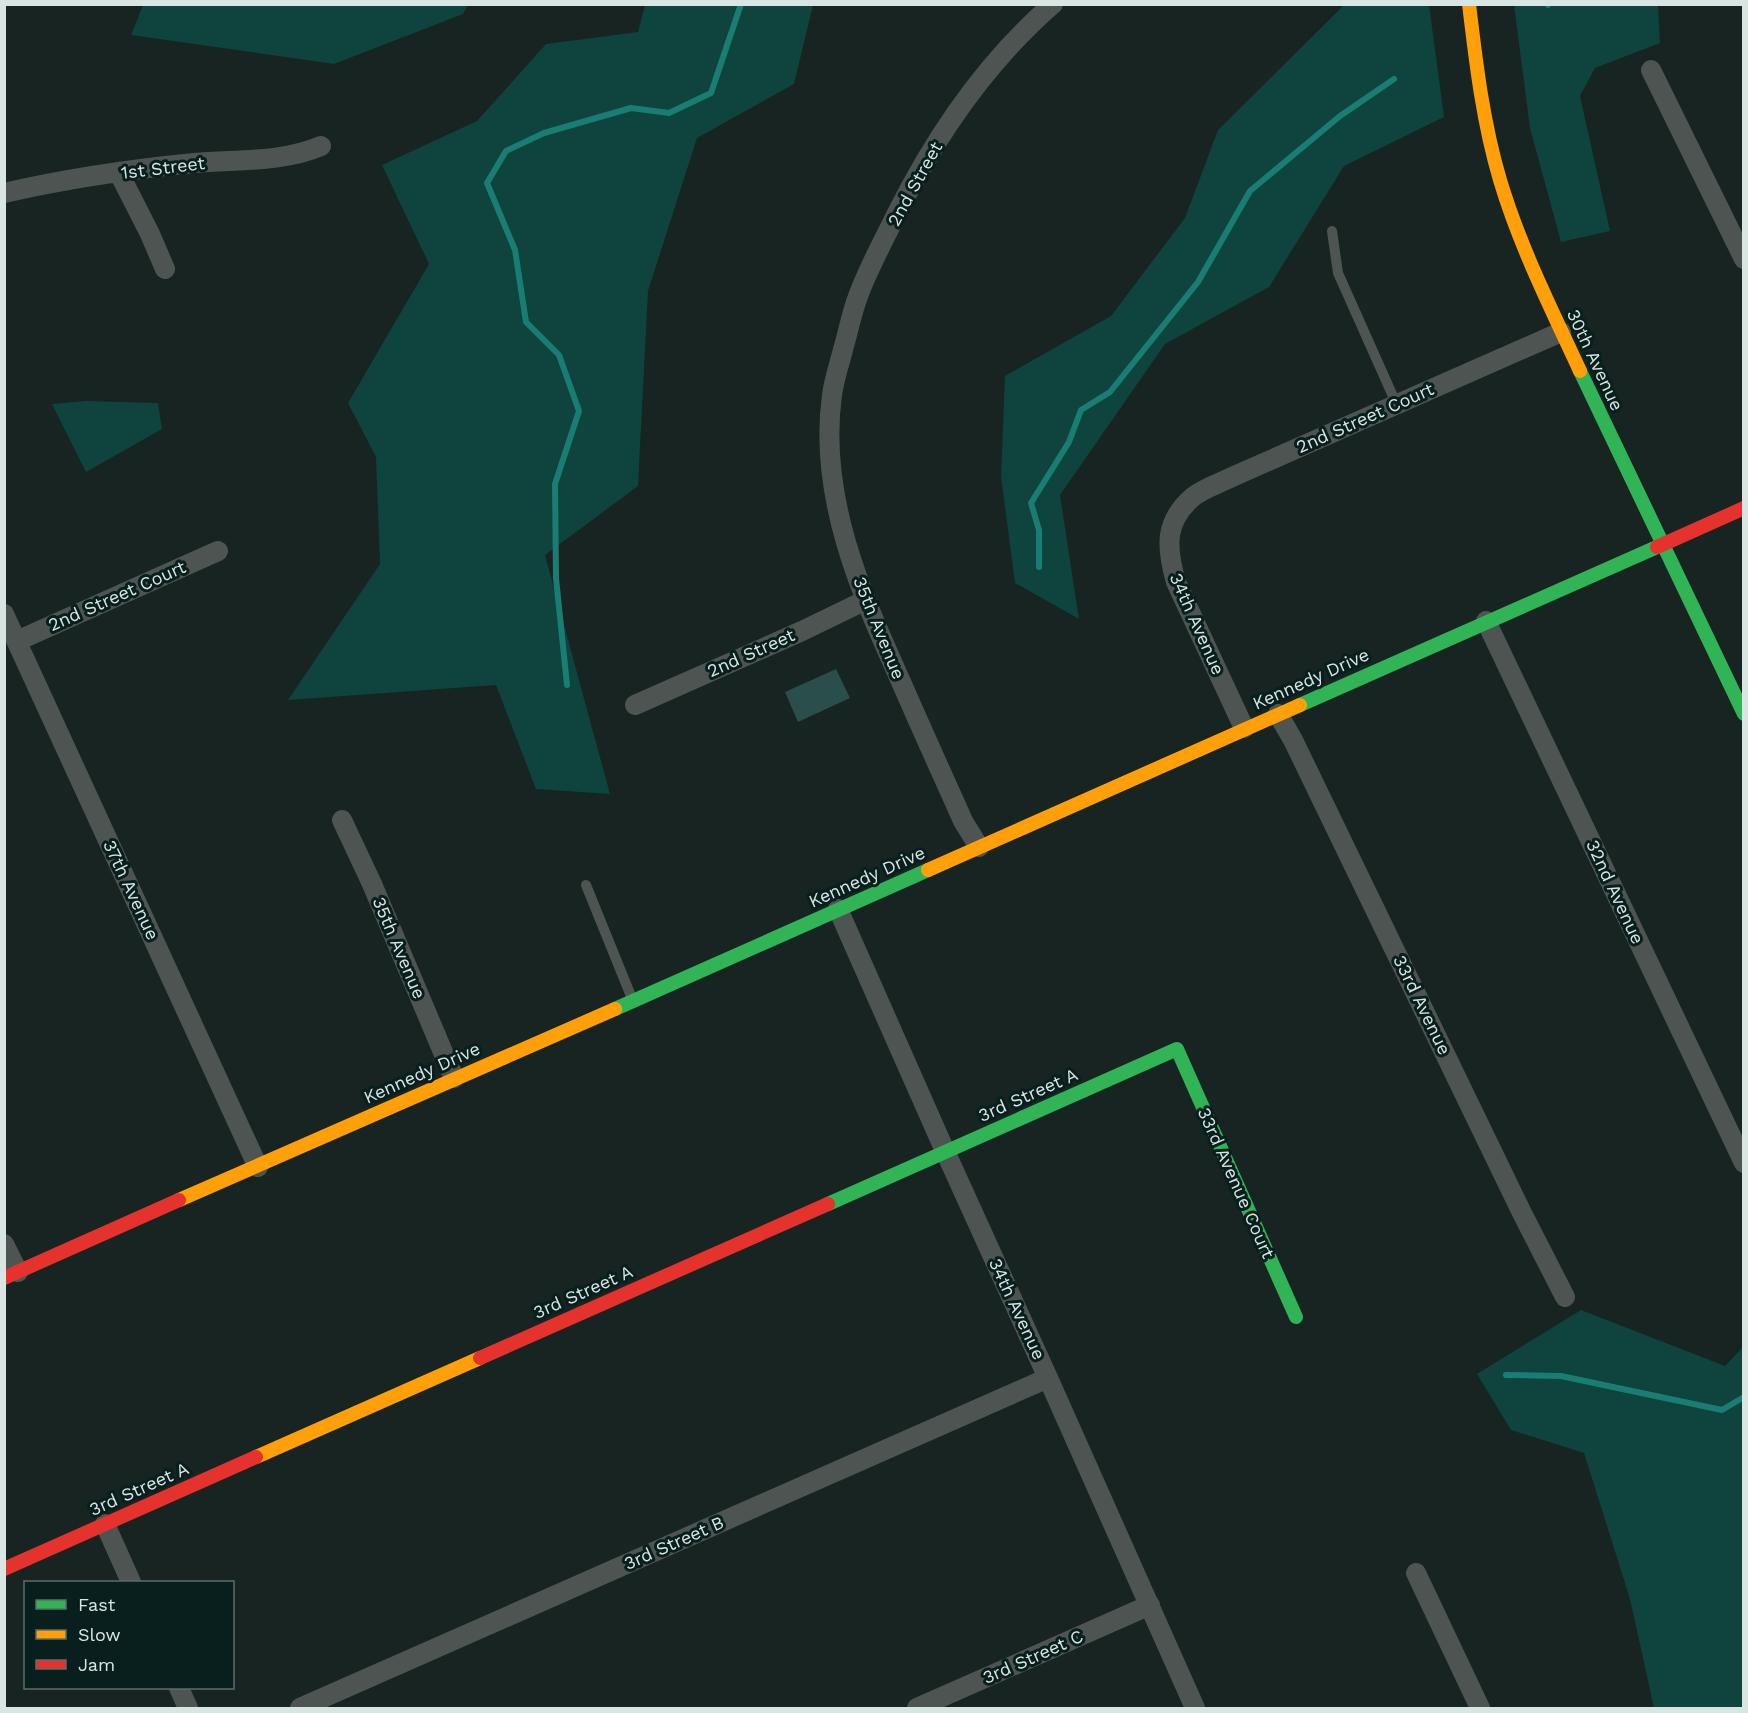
<svg xmlns="http://www.w3.org/2000/svg" width="1748" height="1713" viewBox="0 0 1748 1713" font-family="'Work Sans',sans-serif">
<rect width="100%" height="100%" fill="#172422"/>
<path fill="#0e433e" d="M1345,4L1429,5L1444,117L1344,166L1269,287L1165,344L1060,495L1079,619L1015,583L1001,476L1005,376L1111,316L1185,218L1218,130Z
M143,5V4L468,5L463,14L334,64L131,35Z
M645,5H813L794,84L697,138L648,291L638,486L545,555L610,794L536,789L496,685L288,700L380,564L376,457L348,403L429,264L382,165L477,121L546,44L638,32Z
M1514,5H1658L1660,43L1595,68L1580,96L1610,231L1561,242L1530,128Z
M86,401L158,403L162,429L86,472L52,404Z
M1581,1310L1725,1366L1743,1347V1708H1654L1630,1599L1584,1453L1511,1430L1477,1374Z"/>
<g fill="none" stroke-linecap="round" stroke-linejoin="round">
<path stroke="#197d74" stroke-width="6" d="M1548,5V4
M1039,567V530L1031,503L1069,442L1081,410L1110,392L1198,282L1250,191L1340,116L1394,79
M567,685L556,578L555,484L579,411L559,355L526,322L515,250L487,183L506,151L544,133L631,108L669,113L711,93L741,4
M1506,1375L1561,1376L1722,1410L1744,1397"/>
</g>
<path fill="#294e4b" d="M836,669L850,698L798,722L785,692Z"/>
<g fill="none" stroke-linecap="round" stroke-linejoin="round">
<path stroke="#4e5452" stroke-width="10" d="M1332,231L1338,273L1396,403
M586,885L633,1001"/>
<path stroke="#4e5452" stroke-width="20" d="M1651,70L1744,259
M119,173L150,234L165,269
M4,193C65,179 133,169 194,163C236,159 281,163 321,146
M4,614L258,1167
M1486,621L1744,1163
M17,641L218,551
M635,705L802,631L866,600
M1278,714L1293,740L1521,1211L1565,1297
M1244,728L1176,582C1166,547 1164,521 1194,496C1205,488 1220,483 1232,477L1561,332
M342,820L372,884L454,1078
M979,847L963,821C943,776 922,730 902,684C861,593 818,497 832,395C834,379 840,362 844,346C848,332 851,317 856,302C866,272 882,244 896,215C935,137 986,62 1053,4
M838,909L945,1151L1048,1378L1195,1708
M4,1244L18,1272
M105,1524L131,1582
M1416,1573L1480,1708
M179,1688L188,1708
M300,1708L1048,1378
M917,1708L1150,1605"/>
<path stroke="#30b455" stroke-width="14" d="M1580,371L1744,714
M1300,705L1657,547
M615,1009L928,870
M828,1204L1177,1049L1296,1317"/>
<path stroke="#ff9f0a" stroke-width="14" d="M1469,4C1476,63 1483,123 1500,180C1520,247 1551,308 1580,371
M928,870L1300,705
M179,1200L615,1009
M256,1457L480,1358"/>
<path stroke="#e5322d" stroke-width="14" d="M1657,547L1744,508
M4,1278L179,1200
M480,1358L828,1204
M4,1569L256,1457"/>
</g>
<g text-anchor="middle" stroke-width="6" stroke-linejoin="round" paint-order="stroke">
<g font-size="18" fill="#d8e5e3" stroke="#081f1d">
<text transform="translate(163 168) rotate(-7)" y="6">1st Street</text>
<text transform="translate(915 184) rotate(-61)" y="6">2nd Street</text>
<text transform="translate(1595 360) rotate(65)" y="6">30th Avenue</text>
<text transform="translate(1365 418) rotate(-24)" y="6">2nd Street Court</text>
<text transform="translate(117 596) rotate(-24)" y="6">2nd Street Court</text>
<text transform="translate(1197 624) rotate(66)" y="6">34th Avenue</text>
<text transform="translate(879 628) rotate(68)" y="6">35th Avenue</text>
<text transform="translate(751 653) rotate(-24)" y="6">2nd Street</text>
<text transform="translate(1311 679) rotate(-24)" y="6">Kennedy Drive</text>
<text transform="translate(867 877) rotate(-24)" y="6">Kennedy Drive</text>
<text transform="translate(131 890) rotate(65)" y="6">37th Avenue</text>
<text transform="translate(1615 892) rotate(65)" y="6">32nd Avenue</text>
<text transform="translate(399 948) rotate(67)" y="6">35th Avenue</text>
<text transform="translate(1422 1005) rotate(64)" y="6">33rd Avenue</text>
<text transform="translate(422 1073) rotate(-24)" y="6">Kennedy Drive</text>
<text transform="translate(1028 1095) rotate(-24)" y="6">3rd Street A</text>
<text transform="translate(1236 1183) rotate(66)" y="6">33rd Avenue Court</text>
<text transform="translate(583 1292) rotate(-24)" y="6">3rd Street A</text>
<text transform="translate(1017 1309) rotate(65)" y="6">34th Avenue</text>
<text transform="translate(139 1489) rotate(-24)" y="6">3rd Street A</text>
<text transform="translate(674 1543) rotate(-24)" y="6">3rd Street B</text>
<text transform="translate(1033 1657) rotate(-24)" y="6">3rd Street C</text>
</g>
</g>
<rect width="1748" height="1713" fill="none" stroke="#d8e5e3" stroke-width="12"/>
<rect x="24" y="1581" width="210" height="108" fill="#081f1d" stroke="#5b6e6c" stroke-width="1.5"/>
<rect x="36" y="1600" width="30" height="9" fill="#30b455" stroke="#5b6e6c" stroke-width="1.5"/>
<text x="78" y="1611" font-size="18" fill="#d8e5e3">Fast</text>
<rect x="36" y="1630" width="30" height="9" fill="#ff9f0a" stroke="#5b6e6c" stroke-width="1.5"/>
<text x="78" y="1641" font-size="18" fill="#d8e5e3">Slow</text>
<rect x="36" y="1660" width="30" height="9" fill="#e5322d" stroke="#5b6e6c" stroke-width="1.5"/>
<text x="78" y="1671" font-size="18" fill="#d8e5e3">Jam</text>
</svg>
